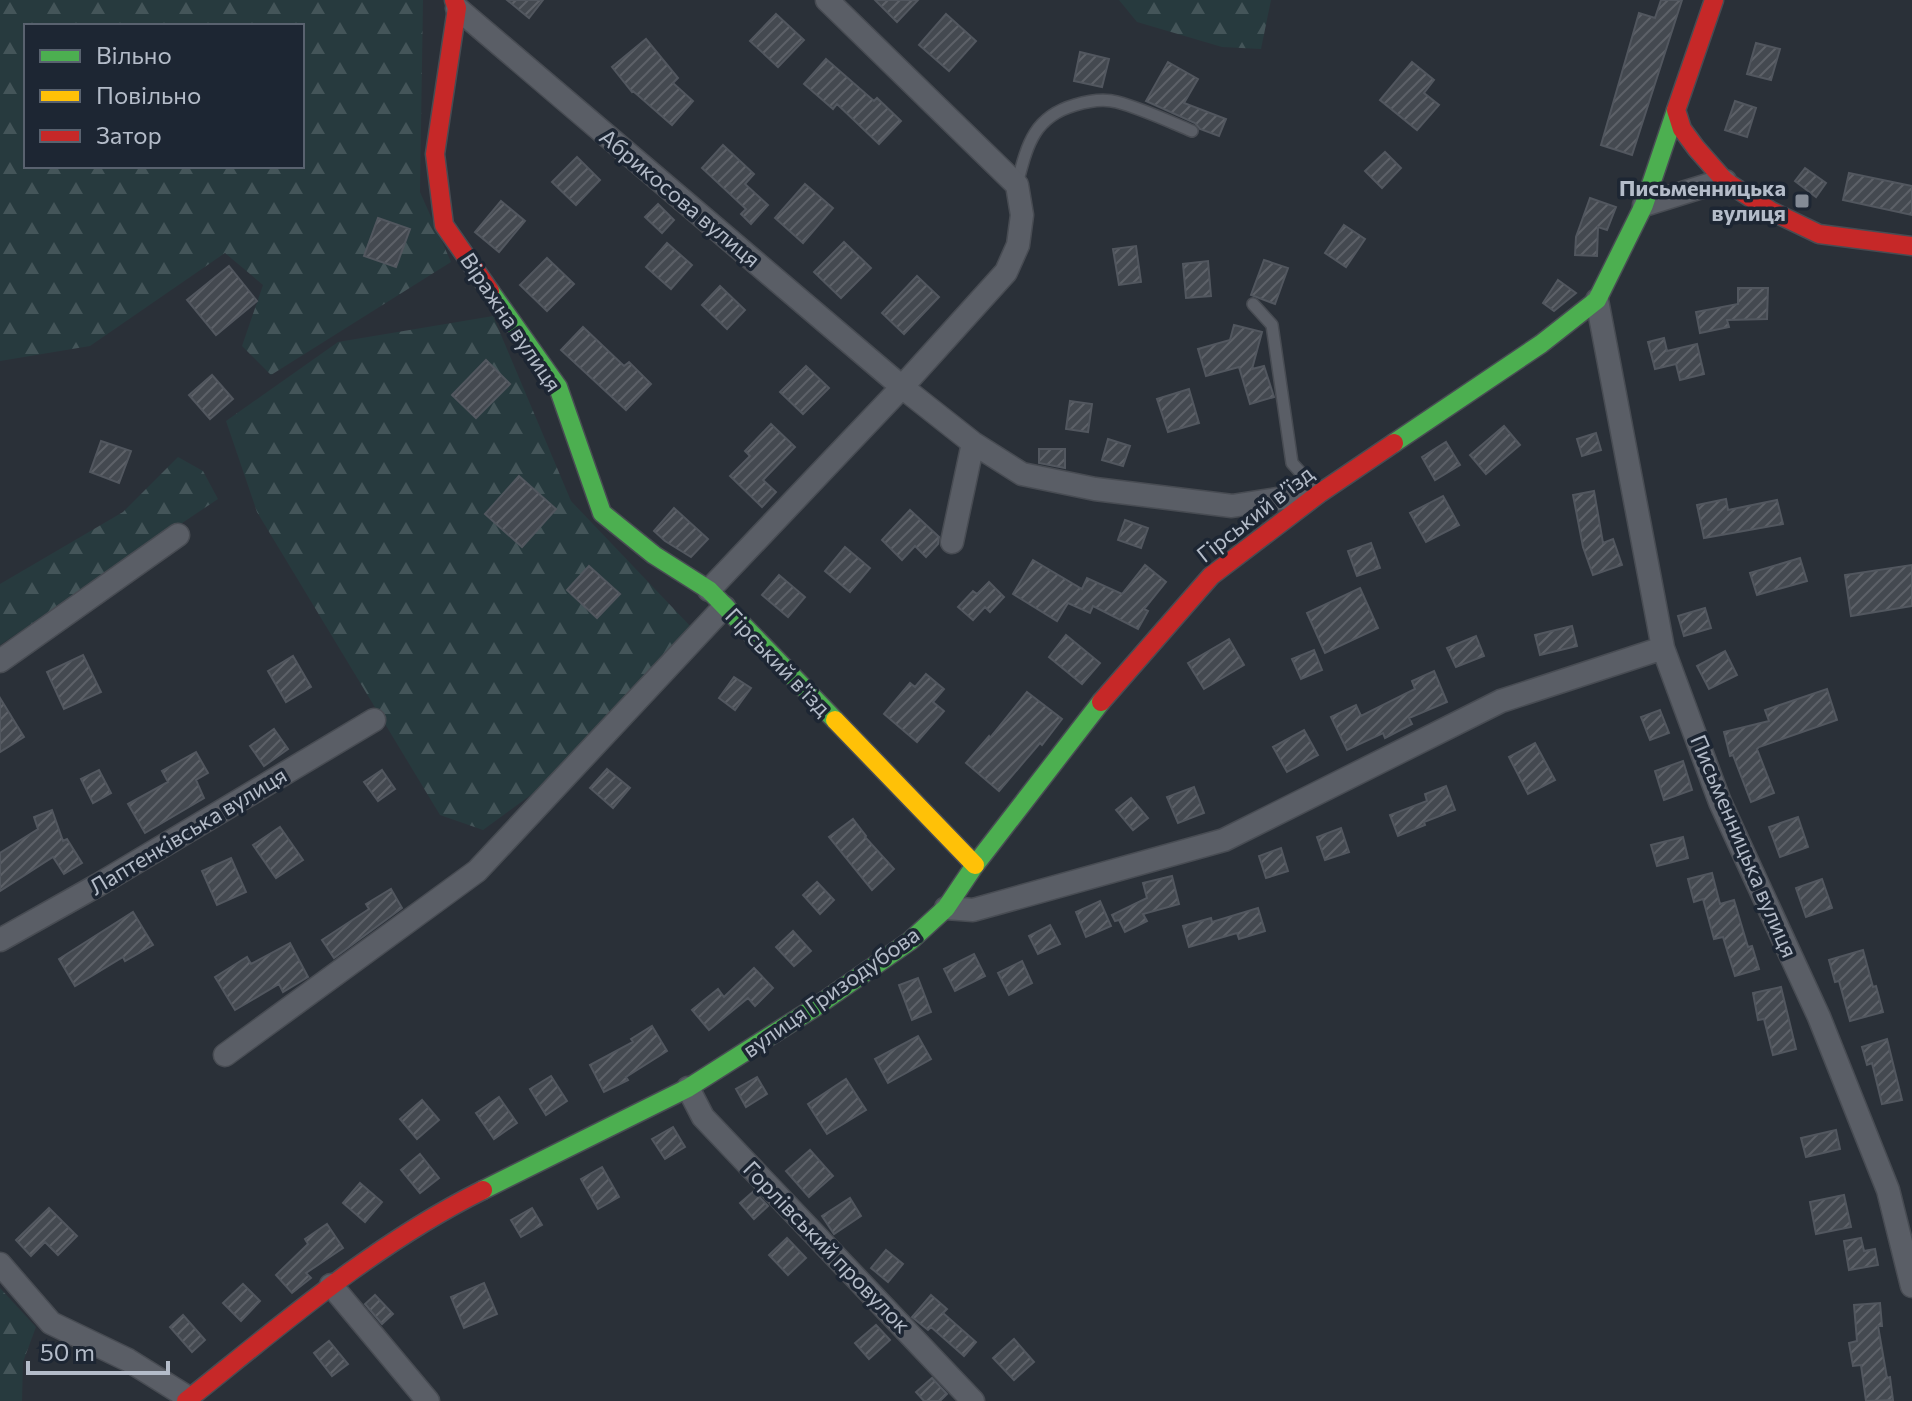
<svg xmlns="http://www.w3.org/2000/svg" width="1912" height="1401" viewBox="0 0 1912 1401" font-family="Commissioner,sans-serif">
<defs>
<pattern id="forest-firs" width="22" height="20" patternUnits="userSpaceOnUse" patternTransform="scale(2)"><rect width="22" height="20" fill="#273a3e"/><path d="M5 1l3.5 6h-7zM16 11l3.5 6h-7z" fill="#445559"/></pattern>
<pattern id="building-hatch" width="6" height="6" patternUnits="userSpaceOnUse" patternTransform="scale(2)"><rect width="6" height="6" fill="#444950"/><path d="M-1 1l2-2M0 6l6-6M5 7l2-2" fill="none" stroke="#5d6168"/></pattern>
</defs>
<rect width="100%" height="100%" fill="#2a3038"/>
<path fill="url(#forest-firs)" fill-rule="evenodd" d="M0,0H423L420,192L451,262L271,375L242,346L263,285L225,253L90,346L0,361ZM26,26H302V166H26Z
M1119,0H1271L1261,49L1222,47L1137,22Z
M493,316L571,501L694,630L595,748L483,830L440,815L257,512L226,421L338,342Z
M178,457L203,471L218,499L0,645V584L123,512Z
M0,1288L36,1327L23,1362L22,1401H0Z"/>
<path fill="url(#building-hatch)" stroke="#52575f" stroke-width="2" d="M507,0H543L529,18Z
M875,0H918L897,22Z
M1661,0H1682L1632,155L1601,145L1639,13L1655,18Z
M776,14L804,40L778,67L750,41Z
M946,14L976,41L949,71L919,45Z
M646,39L678,78L673,83L693,101L672,125L633,91L632,92L612,67Z
M1756,43L1780,49L1771,80L1747,74Z
M1080,52L1109,59L1102,87L1074,81Z
M826,59L874,101L877,98L901,121L879,144L837,104L833,109L804,84Z
M1168,62L1198,79L1184,103L1226,119L1219,136L1200,129L1195,123L1146,101Z
M1412,62L1434,80L1424,93L1439,105L1417,130L1380,100Z
M1735,101L1756,108L1747,137L1725,130Z
M723,145L754,174L745,184L768,205L751,224L741,214L746,209L702,168Z
M1385,152L1401,168L1382,188L1365,171Z
M577,157L600,180L576,205L552,182Z
M1805,168L1826,183L1816,197L1795,181Z
M1849,173L1912,186V215L1843,200Z
M805,184L833,208L803,243L775,218Z
M1590,198L1616,207L1607,230L1598,227L1597,256L1575,255L1576,237Z
M501,201L525,221L499,252L475,232Z
M658,204L674,220L662,233L645,217Z
M378,218L410,229L396,267L364,256Z
M1344,225L1365,239L1346,267L1325,253Z
M844,242L871,268L841,298L814,272Z
M667,243L692,265L671,289L646,267Z
M1136,246L1141,282L1119,285L1113,249Z
M547,258L574,284L547,311L520,285Z
M1264,260L1288,268L1275,304L1251,295Z
M1208,261L1211,296L1186,298L1183,264Z
M229,266L257,301L216,335L187,300Z
M917,276L939,297L904,334L882,313Z
M1558,280L1576,293L1554,311L1543,303Z
M720,286L745,310L727,329L702,305Z
M1738,288H1768L1767,319L1727,320L1729,327L1700,333L1696,312L1738,304Z
M1234,325L1262,332L1252,369L1264,366L1274,397L1250,404L1239,367L1206,376L1198,349L1230,340Z
M583,327L624,366L629,362L651,384L626,410L561,350Z
M1664,338L1667,351L1697,344L1704,374L1680,380L1676,364L1655,369L1648,342Z
M486,360L510,384L476,418L452,395Z
M806,366L829,388L803,414L780,392Z
M212,375L233,399L210,419L189,395Z
M1189,389L1199,423L1168,432L1157,399Z
M1070,401L1092,404L1088,432L1066,429Z
M771,424L795,447L763,480L776,492L762,507L730,476L750,456L745,451Z
M1504,426L1520,445L1486,474L1470,455Z
M1596,433L1601,450L1582,456L1577,439Z
M1108,439L1130,446L1123,466L1102,460Z
M101,441L131,451L119,483L90,472Z
M1446,442L1460,465L1435,480L1422,457Z
M1039,449H1065V468L1039,463Z
M519,476L556,509L522,547L485,514Z
M1594,491L1603,543L1613,539L1622,565L1593,575L1583,547L1573,495Z
M1443,496L1459,525L1426,542L1410,513Z
M1726,499L1728,510L1777,500L1783,524L1704,538L1697,505Z
M674,508L708,539L691,557L665,541L654,531Z
M910,510L939,537L938,544L926,557L915,546L902,560L882,540Z
M1125,520L1148,528L1141,548L1118,540Z
M1371,543L1380,568L1357,576L1348,551Z
M845,547L870,568L850,592L825,571Z
M1800,558L1807,581L1757,595L1750,573Z
M1033,560L1082,589L1087,578L1122,594L1145,565L1166,582L1144,609L1148,611L1138,629L1093,606L1090,613L1068,603L1057,621L1013,594Z
M1912,565V606L1851,616L1845,575Z
M589,566L620,594L597,618L567,590Z
M779,575L805,597L788,617L762,595Z
M989,582L1004,597L990,612L985,607L973,620L958,607L973,591L977,594Z
M1360,588L1378,628L1325,653L1307,613Z
M1705,608L1711,628L1684,636L1678,616Z
M1572,626L1577,646L1540,655L1535,635Z
M1066,635L1100,663L1082,684L1049,657Z
M1476,636L1484,656L1456,667L1447,648Z
M1229,639L1244,665L1204,689L1188,663Z
M1314,650L1322,670L1301,679L1292,659Z
M1725,651L1737,675L1709,689L1697,666Z
M83,655L101,692L64,709L47,672Z
M293,656L311,687L286,702L268,671Z
M1434,671L1447,702L1409,718L1412,724L1385,738L1383,733L1347,750L1331,717L1356,705L1361,716L1415,689L1412,681Z
M926,674L944,689L933,702L944,711L917,742L884,714L910,683L915,687Z
M734,677L751,688L735,710L719,698Z
M1827,689L1837,720L1759,747L1757,749L1774,793L1751,802L1733,755L1730,756L1724,732L1769,721L1765,710Z
M1027,692L1062,719L1042,745L1040,743L999,791L966,763L989,736L990,738Z
M0,698L24,737L0,752Z
M1660,710L1669,733L1650,740L1641,717Z
M274,729L288,749L264,766L250,746Z
M1304,730L1318,755L1287,772L1273,747Z
M1535,743L1555,780L1528,794L1509,757Z
M196,752L208,773L196,780L204,798L145,833L128,804L168,782L162,771Z
M1683,761L1692,790L1664,800L1655,771Z
M607,769L630,788L613,808L590,788Z
M99,770L111,793L93,803L81,779Z
M382,770L395,789L378,801L364,782Z
M1446,786L1455,810L1424,822L1425,825L1398,836L1390,815L1427,801L1425,794Z
M1194,787L1204,813L1178,823L1167,797Z
M1131,798L1148,818L1133,830L1116,810Z
M52,810L63,841L67,839L82,863L64,874L53,857L0,891V853L38,829L34,817Z
M1798,817L1808,847L1780,857L1769,827Z
M853,819L866,836L865,837L894,869L872,890L829,837Z
M280,827L303,860L276,878L253,845Z
M1341,828L1349,852L1325,860L1317,837Z
M1683,837L1688,858L1657,866L1651,845Z
M1281,848L1288,871L1266,878L1259,856Z
M231,858L246,892L217,905L202,871Z
M1712,873L1720,904L1734,900L1748,947L1752,946L1759,969L1735,976L1723,937L1714,939L1703,899L1694,902L1688,879Z
M1172,876L1179,904L1143,914L1147,921L1125,932L1119,920L1115,921L1112,915L1147,898L1143,883Z
M1822,879L1832,908L1806,917L1796,888Z
M817,882L834,900L820,914L803,895Z
M391,889L402,908L334,958L322,940L369,909L366,904Z
M1100,901L1111,926L1086,937L1076,912Z
M1258,908L1265,931L1239,939L1237,933L1189,947L1183,926L1211,918L1212,922Z
M133,912L153,945L125,961L123,957L75,986L59,959Z
M1050,925L1060,944L1038,954L1029,936Z
M793,931L811,951L794,966L776,947Z
M290,943L308,977L283,992L279,984L235,1010L215,977L247,957L251,964Z
M1863,950L1873,987L1876,986L1883,1012L1850,1021L1839,981L1835,982L1829,960Z
M974,954L985,976L955,991L944,969Z
M1022,961L1032,983L1009,995L998,973Z
M754,968L773,988L755,1006L748,998L709,1030L692,1010L718,989L724,997Z
M918,978L931,1012L912,1020L899,985Z
M1781,987L1796,1049L1773,1055L1764,1019L1758,1020L1753,993Z
M652,1026L667,1051L626,1077L628,1080L604,1092L590,1065L633,1042L631,1039Z
M918,1036L931,1059L888,1083L875,1059Z
M1887,1039L1902,1100L1882,1104L1872,1063L1867,1065L1862,1047Z
M551,1076L567,1101L546,1115L530,1089Z
M757,1077L767,1094L746,1107L736,1089Z
M846,1079L866,1110L827,1134L808,1104Z
M499,1097L517,1123L494,1139L476,1113Z
M422,1100L439,1120L417,1139L400,1119Z
M673,1127L685,1147L665,1159L652,1139Z
M1836,1130L1840,1149L1806,1157L1801,1138Z
M810,1150L833,1176L809,1197L786,1171Z
M420,1154L439,1178L420,1193L401,1170Z
M602,1167L619,1197L598,1209L581,1179Z
M360,1183L382,1202L365,1222L343,1203Z
M754,1191L768,1206L754,1219L740,1203Z
M1844,1195L1851,1227L1816,1234L1810,1202Z
M850,1198L861,1216L834,1234L822,1216Z
M49,1208L77,1236L58,1255L45,1242L31,1256L16,1240Z
M532,1208L542,1225L521,1237L511,1220Z
M327,1224L343,1248L306,1273L311,1278L292,1293L276,1275L308,1244L305,1239Z
M787,1238L806,1258L788,1275L769,1255Z
M1861,1238L1864,1251L1875,1249L1878,1265L1849,1270L1844,1241Z
M886,1250L903,1264L888,1282L871,1268Z
M484,1283L497,1314L464,1328L451,1297Z
M243,1284L260,1301L241,1321L223,1303Z
M375,1295L393,1314L382,1324L365,1304Z
M931,1295L947,1309L943,1313L976,1342L964,1356L931,1327L928,1330L912,1317Z
M1880,1303L1882,1326H1878L1887,1378L1890,1377L1893,1400L1866,1401L1861,1365L1853,1366L1849,1343L1857,1341L1854,1305Z
M183,1315L205,1340L192,1352L170,1327Z
M876,1325L890,1340L869,1359L855,1343Z
M1014,1339L1034,1362L1014,1380L993,1358Z
M329,1341L348,1364L332,1376L314,1353Z
M932,1378L947,1394L940,1401H924L916,1392Z"/>
<g fill="none" stroke-linecap="round" stroke-linejoin="round">
<defs>
<path id="lane" d="M1017,184C1027,146 1033,117 1075,105C1088,101 1103,98 1117,102C1143,109 1168,121 1192,131
M1253,304L1272,325L1292,463L1319,493"/>
<path id="street" d="M457,8L902,387L973,443L1022,474L1095,489L1232,506L1316,493
M1644,205L1708,185L1725,181
M1597,300L1663,648L1720,802L1819,1017L1888,1190L1912,1286
M952,542L973,443
M709,590L902,387L1006,272L1018,245L1022,215L1017,185L827,0
M0,661L178,535
M946,908L973,910L1224,840L1501,701L1663,648
M0,940L98,885L374,720
M225,1055L477,871L724,607
M688,1088L703,1117L973,1401
M0,1264L51,1323L128,1360L189,1398
M331,1285L428,1401"/>
<path id="fast" d="M490,291L558,387L602,513L654,555L709,590L835,720
M1394,443L1541,344L1597,300L1644,205L1676,110
M483,1190L688,1088L814,1008L910,941L946,908L975,865L1101,702"/>
<path id="slow" d="M835,720L975,865"/>
<path id="jam" d="M454,0L457,8L435,154L444,225L490,291
M1714,0L1676,110L1682,129L1696,148L1725,181L1771,211L1819,234L1912,246
M1101,702L1211,576L1320,493L1394,443
M186,1401C281,1325 374,1244 483,1190"/>
</defs>
<use href="#lane" stroke="#484c53" stroke-width="14"/>
<use href="#street" stroke="#484c53" stroke-width="25"/>
<use href="#fast" stroke="#484c53" stroke-width="21"/>
<use href="#slow" stroke="#484c53" stroke-width="21"/>
<use href="#jam" stroke="#484c53" stroke-width="21"/>
<use href="#lane" stroke="#5a5e66" stroke-width="11"/>
<use href="#street" stroke="#5a5e66" stroke-width="22"/>
<use href="#fast" stroke="#4caf50" stroke-width="18"/>
<use href="#slow" stroke="#ffc107" stroke-width="18"/>
<use href="#jam" stroke="#c62828" stroke-width="18"/>
</g>
<rect fill="#848b96" stroke="#1d2633" stroke-width="3" x="1794" y="193" width="16" height="16" rx="4"/>
<g text-anchor="middle" stroke-width="7" stroke-linejoin="round" paint-order="stroke">
<g font-size="22" font-weight="bold" fill="#b4bcc9" stroke="#1d2633" text-anchor="end">
<text x="1786" y="196">Письменницька<tspan x="1786" dy="25">вулиця</tspan></text>
</g>
<g font-size="22" fill="#b4bcc9" stroke="#1d2633">
<text transform="translate(680 198) rotate(40)" y="8">Абрикосова вулиця</text>
<text transform="translate(511 322) rotate(56)" y="8">Віражна вулиця</text>
<text transform="translate(1255 514) rotate(-38)" y="8">Гірський в’їзд</text>
<text transform="translate(778 662) rotate(46)" y="8">Гірський в'їзд</text>
<text transform="translate(188 831) rotate(-31)" y="8">Лаптенківська вулиця</text>
<text transform="translate(1744 846) rotate(67)" y="8">Письменницька вулиця</text>
<text transform="translate(831 992) rotate(-35)" y="8">вулиця Гризодубова</text>
<text transform="translate(827 1247) rotate(46)" y="8">Горлівський провулок</text>
</g>
</g>
<rect x="24" y="24" width="280" height="144" fill="#1d2633" stroke="#59626f" stroke-width="2"/>
<rect x="40" y="50" width="40" height="12" fill="#4caf50" stroke="#59626f" stroke-width="2"/>
<text x="96" y="64" font-size="24" fill="#b4bcc9">Вільно</text>
<rect x="40" y="90" width="40" height="12" fill="#ffc107" stroke="#59626f" stroke-width="2"/>
<text x="96" y="104" font-size="24" fill="#b4bcc9">Повільно</text>
<rect x="40" y="130" width="40" height="12" fill="#c62828" stroke="#59626f" stroke-width="2"/>
<text x="96" y="144" font-size="24" fill="#b4bcc9">Затор</text>
<path d="M28 1361v12h140v-12" fill="none" stroke="#b4bcc9" stroke-width="4"/>
<text x="40" y="1361" font-size="24" fill="#b4bcc9" stroke="#1d2633" stroke-width="6" paint-order="stroke">50 m</text>
</svg>
